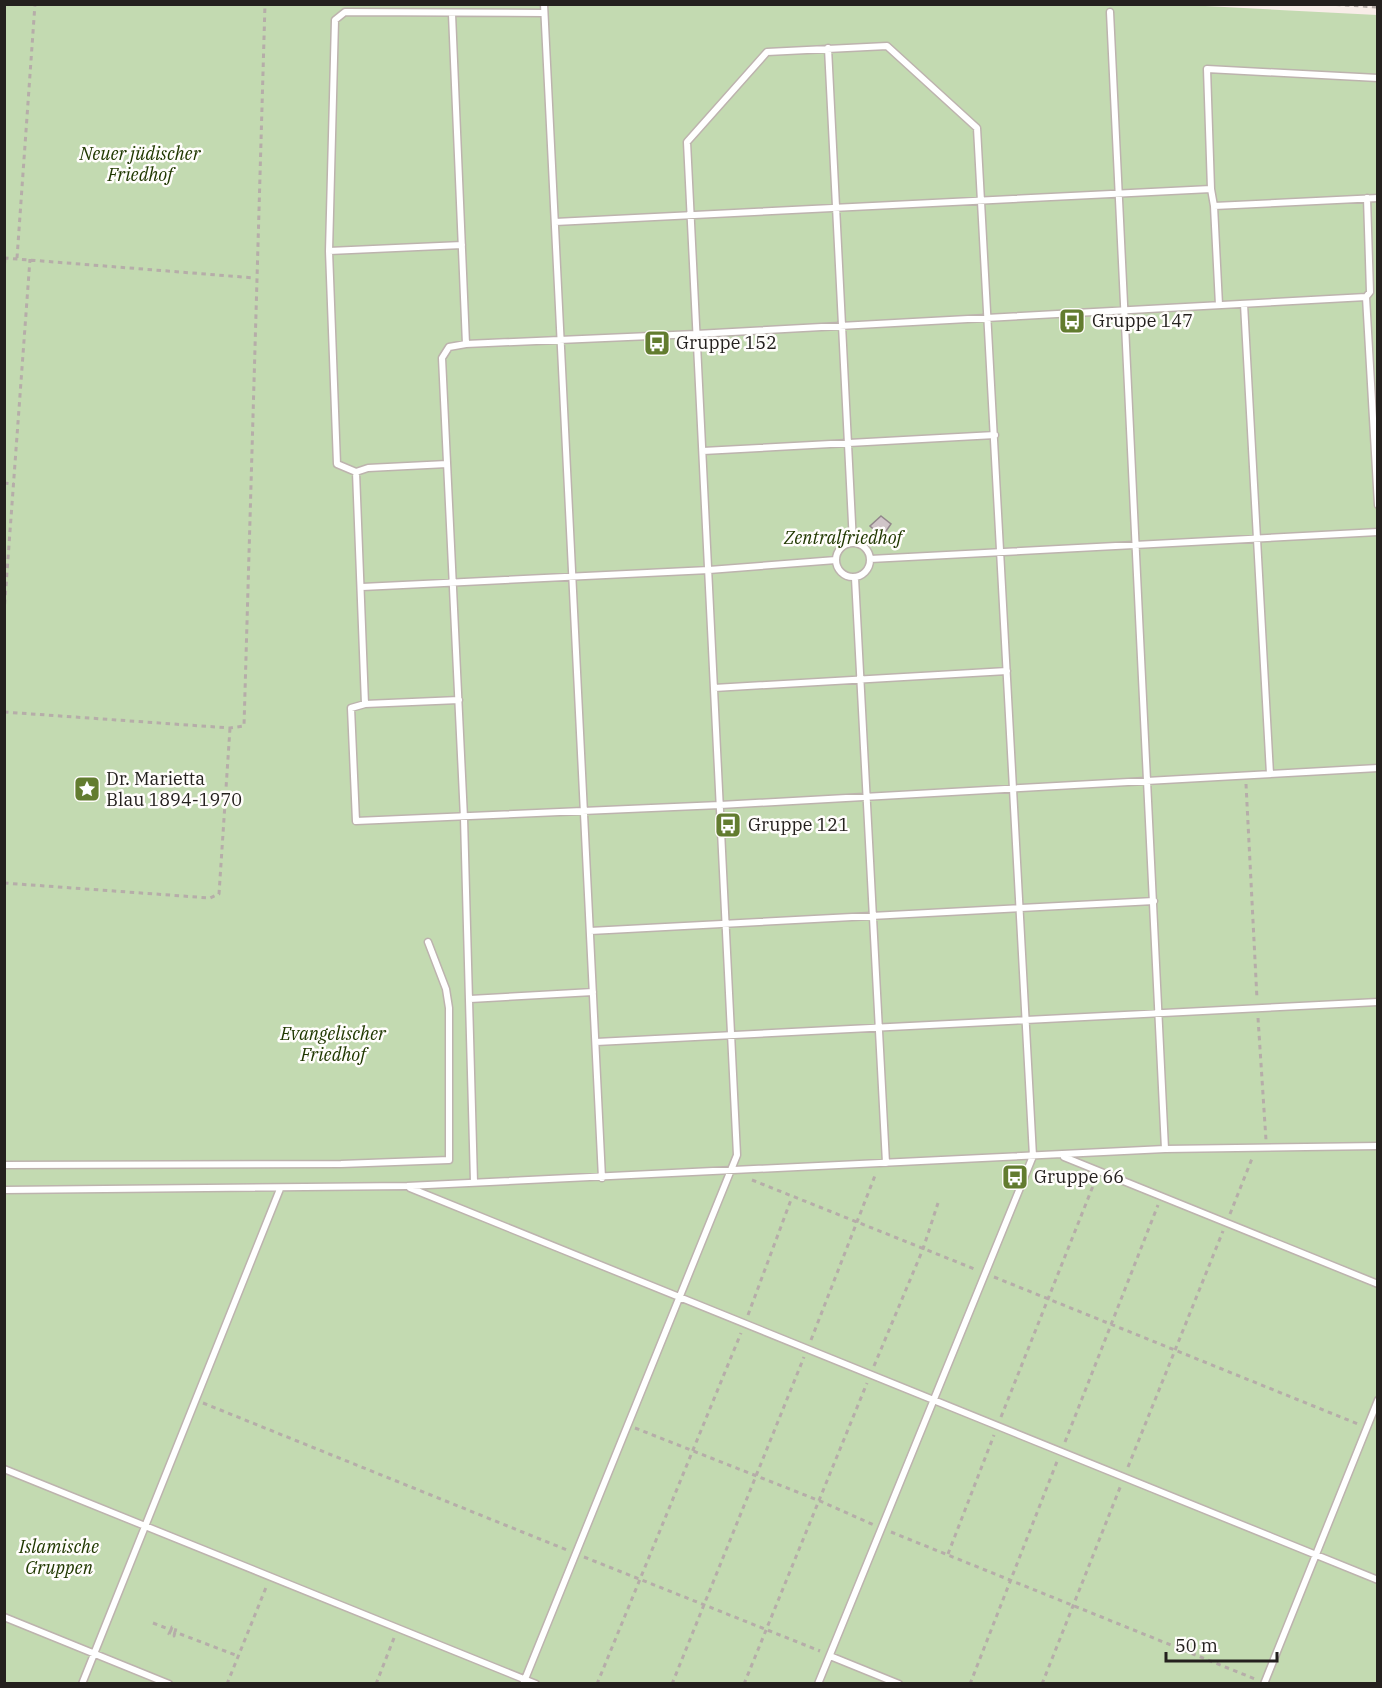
<svg xmlns="http://www.w3.org/2000/svg" width="1382" height="1688" viewBox="0 0 1382 1688" font-family="'IBM Plex Serif',serif">
<rect width="100%" height="100%" fill="#f8ede8"/>
<path fill="#c3dab1" d="M1167,4L1377,15V1683H5V5Z"/>
<path fill="#d0c5c8" stroke="#92878b" stroke-width="1.5" d="M881,516L891,524L882,537L870,526Z"/>
<g fill="none" stroke-linecap="round" stroke-linejoin="round">
<defs>
<path id="service" d="M544,4L602,1178
M1110,12C1126,391 1148,770 1165,1149
M452,14L466,344
M828,48L853,543
M1367,198L1370,292L1366,297L1378,505
M1214,206L1378,198
M555,222L1211,189
M329,251L462,245
M1244,304L1270,774
M1219,305L1214,206L1211,189L1207,69L1378,78
M703,451L995,435
M356,472L368,468L447,464
M836 560a17 17 0 1 1 34 0a17 17 0 1 1-34 0Z
M870,559L1378,532
M855,578L886,1163
M362,587L709,570L836,560
M714,688L1007,671
M459,700L365,704L356,472L337,464L329,251L335,20L345,12L544,13
M365,704L351,708L356,821L720,805L1378,768
M590,931L1154,901
M470,999L593,992
M596,1042L1378,1002
M1064,1157L1378,1284
M4,1165L341,1164L449,1160V1008L446,989L428,942
M474,1182L464,818L442,358L449,347L466,344L696,334L1366,297
M410,1188L1378,1580
M4,1190L407,1186L1165,1149L1378,1146
M4,1469L536,1684
M4,1617L169,1684
M830,1656L899,1684
M82,1684L280,1189
M523,1684L737,1155L687,142L767,52L887,46L977,128L1033,1156L818,1684
M1264,1684L1378,1400"/>
</defs>
<use href="#service" stroke="#bdb3ae" stroke-width="9"/>
<path stroke="#b6ada9" stroke-width="3" stroke-dasharray="4.5 4.5" stroke-linecap="butt" d="M1327,4L1378,7
M4,258L255,278
M17,258L35,4
M4,272L5,258
M4,483L14,484
M4,613L30,259
M4,712L230,728L244,726L265,4
M1246,784L1257,999
M4,883L210,898L219,894L230,728
M1258,1018L1266,1140
M752,1180L977,1270
M1230,1214L1253,1156
M994,1277L1358,1424
M748,1315L792,1197
M811,1340L876,1173
M874,1366L923,1249L938,1203
M203,1403L567,1550
M1001,1417L1095,1181
M635,1428L820,1501L874,1525
M1065,1442L1158,1205
M1128,1467L1223,1231
M891,1532L1255,1679
M948,1554L994,1435
M584,1557L820,1651
M153,1623L171,1630L172,1627L176,1628L175,1632L238,1656
M171,1630L169,1634L174,1636L175,1632
M227,1684L267,1585
M376,1684L394,1638
M597,1684L741,1333
M672,1684L804,1357
M744,1684L867,1383
M970,1684L1058,1459
M1042,1684L1121,1485"/>
<use href="#service" stroke="#fff" stroke-width="6"/>
</g>
<defs>
<symbol id="bus-square" viewBox="-11 -11 22 22"><rect x="-9" y="-9" width="18" height="18" rx="4" fill="#627c2f" stroke="#fffdfb"/><path d="M-5-6H5V4H4V6H2V4H-2V6H-4V4H-5ZM-3.5-4V0h7V-4ZM-3.5 1.2v1.5H-2V1.2ZM2 1.2v1.5H3.5V1.2Z" fill="#fff"/></symbol>
<symbol id="sight-square" viewBox="-11 -11 22 22"><rect x="-9" y="-9" width="18" height="18" rx="4" fill="#627c2f" stroke="#fffdfb"/><path d="M0-6L1.8-2.2L6-1.7L2.9 1.2L3.7 5.4L0 3.3L-3.7 5.4L-2.9 1.2L-6-1.7L-1.8-2.2Z" fill="#fff"/></symbol>
</defs>
<g fill-rule="evenodd">
<use href="#bus-square" x="1057" y="306" width="30" height="30"/>
<use href="#bus-square" x="642" y="328" width="30" height="30"/>
<use href="#sight-square" x="72" y="774" width="30" height="30"/>
<use href="#bus-square" x="713" y="810" width="30" height="30"/>
<use href="#bus-square" x="1000" y="1162" width="30" height="30"/>
</g>
<g text-anchor="middle" stroke-width="5" stroke-linejoin="round" paint-order="stroke">
<g font-size="18" font-style="italic" fill="#203800" stroke="#fffdfb">
<text x="140" y="160">Neuer jüdischer<tspan x="140" dy="21">Friedhof</tspan></text>
<text x="843" y="544">Zentralfriedhof</text>
<text x="333" y="1040">Evangelischer<tspan x="333" dy="21">Friedhof</tspan></text>
<text x="59" y="1553">Islamische<tspan x="59" dy="21">Gruppen</tspan></text>
</g>
<g font-size="18" fill="#24201e" stroke="#fffdfb" text-anchor="start">
<text x="1092" y="327">Gruppe 147</text>
<text x="676" y="349">Gruppe 152</text>
<text x="106" y="785">Dr. Marietta<tspan x="106" dy="21">Blau 1894-1970</tspan></text>
<text x="748" y="831">Gruppe 121</text>
<text x="1034" y="1183">Gruppe 66</text>
</g>
</g>
<rect width="1382" height="1688" fill="none" stroke="#24201e" stroke-width="12"/>
<path d="M1166 1652v9h111v-9" fill="none" stroke="#24201e" stroke-width="3"/>
<text x="1175" y="1652" font-size="18" fill="#24201e" stroke="#fffdfb" stroke-width="4.5" paint-order="stroke">50 m</text>
</svg>
